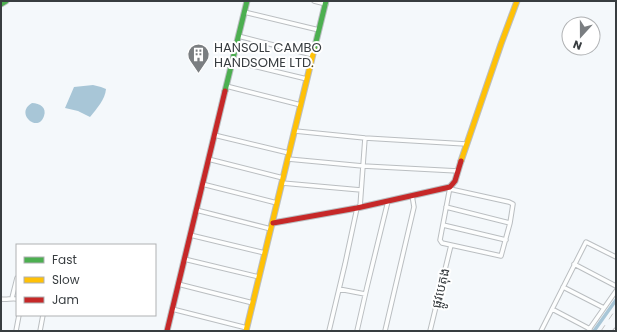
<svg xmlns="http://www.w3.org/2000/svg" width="617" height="332" viewBox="0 0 617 332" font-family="Poppins,'Noto Sans Khmer',sans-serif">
<rect width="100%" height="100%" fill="#f4f8fb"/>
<path fill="#a8c6d7" d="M93,85L101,87L106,89C105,100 97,108 90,117L78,111L65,108L74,87Z
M32,103C40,103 47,108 44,116C38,134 14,113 32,103Z"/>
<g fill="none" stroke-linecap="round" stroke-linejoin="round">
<path stroke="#a8c6d7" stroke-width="3.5" d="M594,331L616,300"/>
<defs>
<path id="street" d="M314,1L326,4
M244,12L319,30
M238,36L313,55
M232,61L307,79
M226,86L301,105
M295,131L365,138L466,144
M214,135L289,153
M208,159L283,178
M288,159L363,166L458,171
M282,183L361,190
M202,184L277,203
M450,189L509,202L513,204L510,223L501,256L442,243L440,240L450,187
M360,207L365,138
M446,207L510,223
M196,210L271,229
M443,225L506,240
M190,235L265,253
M184,259L259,277
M574,264L616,286
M178,284L253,303
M563,287L604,308
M339,289L365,294
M12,298L17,278
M1,299C7,300 11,298 17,299
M172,309L247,328
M552,309L590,329
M16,331L19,315
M40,331L43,315
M329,331L345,264L357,208
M357,331L367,287L388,201
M385,331L414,207L412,195
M430,331L451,245
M541,331L586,242L616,257
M588,331L616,291
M615,331L616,330"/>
<path id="fast" d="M1,4L6,1
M314,50L326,1
M225,91L247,1"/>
<path id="slow" d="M461,161L501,44L517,1
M246,331L314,50"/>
<path id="jam" d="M273,223L357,208L450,187L455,181L461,161
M167,331L225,91"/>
</defs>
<use href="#street" stroke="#babec1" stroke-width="5.5"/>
<use href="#fast" stroke="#babec1" stroke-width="7"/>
<use href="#slow" stroke="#babec1" stroke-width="7"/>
<use href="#jam" stroke="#babec1" stroke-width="7"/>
<use href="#street" stroke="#fdfefe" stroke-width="3.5"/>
<use href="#fast" stroke="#4caf50" stroke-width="5"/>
<use href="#slow" stroke="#ffc107" stroke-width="5"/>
<use href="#jam" stroke="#c62828" stroke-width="5"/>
<path stroke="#c3c4c5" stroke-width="1" stroke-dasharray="7 7" stroke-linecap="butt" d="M601,331L616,309"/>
</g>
<defs>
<symbol id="building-pin" viewBox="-11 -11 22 30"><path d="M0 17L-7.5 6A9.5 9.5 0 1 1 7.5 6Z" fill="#7a7e81" stroke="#fff"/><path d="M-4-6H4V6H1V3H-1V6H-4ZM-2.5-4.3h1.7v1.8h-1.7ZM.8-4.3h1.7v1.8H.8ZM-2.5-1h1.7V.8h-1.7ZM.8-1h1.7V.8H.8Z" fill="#fff"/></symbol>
</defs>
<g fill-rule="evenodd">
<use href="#building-pin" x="186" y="42" width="25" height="34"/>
</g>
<g text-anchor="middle" stroke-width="4" stroke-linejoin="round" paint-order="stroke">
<g font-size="13" fill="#383d40" stroke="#fff" text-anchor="start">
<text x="214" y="52">HANSOLL CAMBO<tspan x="214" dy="15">HANDSOME LTD.</tspan></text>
</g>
<g font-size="13" fill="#383d40" stroke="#fff">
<text transform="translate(440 288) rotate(-77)" y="5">ផ្លូវបេតុង</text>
</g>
</g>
<rect width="617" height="332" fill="none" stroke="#383d40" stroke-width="4"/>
<rect x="16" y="244" width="140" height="72" fill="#ffffff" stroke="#afb1b3"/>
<rect x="24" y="257" width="20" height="6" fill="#4caf50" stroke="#afb1b3"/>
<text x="52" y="264" font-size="12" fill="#383d40">Fast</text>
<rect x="24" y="277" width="20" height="6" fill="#ffc107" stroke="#afb1b3"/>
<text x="52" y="284" font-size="12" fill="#383d40">Slow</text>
<rect x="24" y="297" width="20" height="6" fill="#c62828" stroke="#afb1b3"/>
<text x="52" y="304" font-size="12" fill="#383d40">Jam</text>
<g transform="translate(581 36) rotate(201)"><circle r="19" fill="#ffffff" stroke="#afb1b3"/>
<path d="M0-3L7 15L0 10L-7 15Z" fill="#7a7e81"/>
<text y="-6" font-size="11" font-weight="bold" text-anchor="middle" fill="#383d40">N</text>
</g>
</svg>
